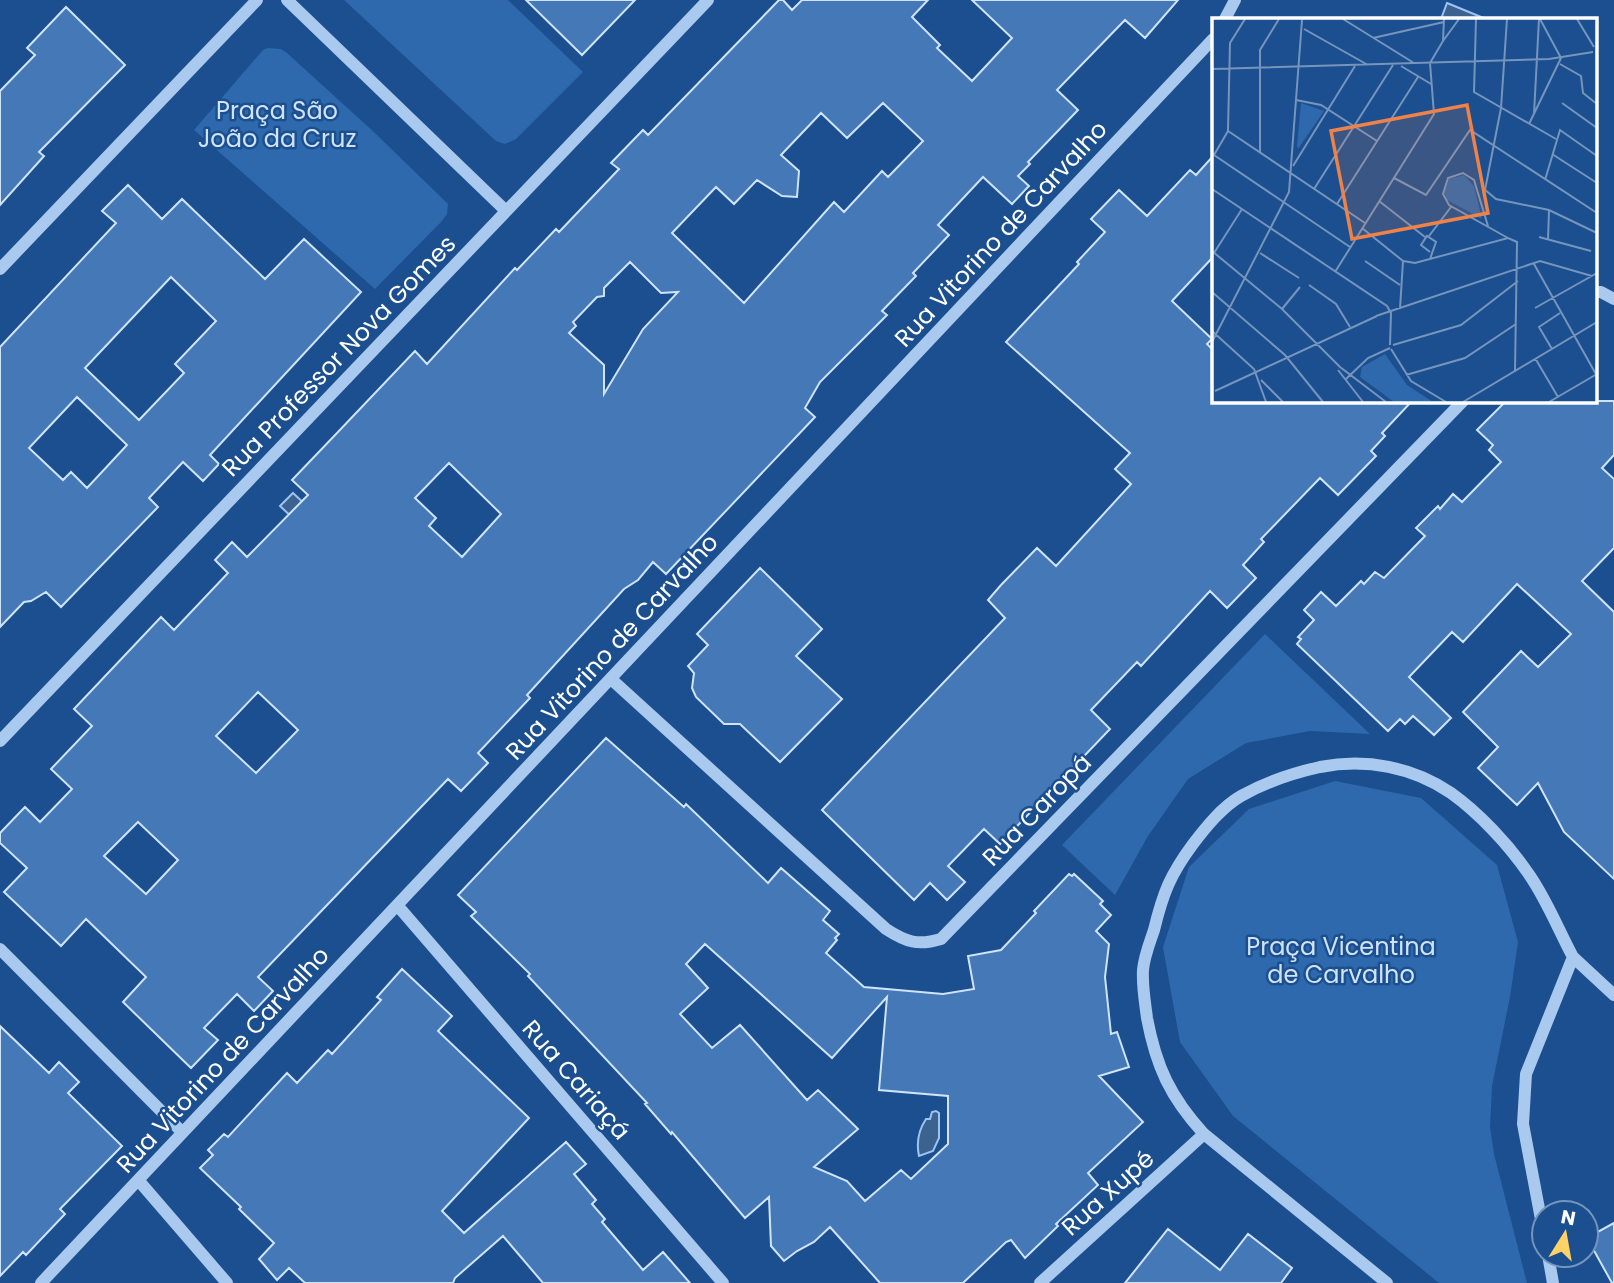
<svg xmlns="http://www.w3.org/2000/svg" width="1614" height="1283" viewBox="0 0 1614 1283" font-family="Poppins,sans-serif">
<rect width="100%" height="100%" fill="#1b4f8f"/>
<path fill="#2e69ad" d="M344,0H508L583,72L516,139L505,144L496,141Z
M268,48L281,49L287,53L376,134L448,204L447,214L442,221L375,289L194,130L263,50Z
M1265,634L1370,734L1310,731L1246,743L1188,779L1148,836L1115,895L1062,845Z
M1335,781L1421,798L1497,865L1518,942L1510,997L1492,1086L1490,1127L1494,1154L1527,1283H1439L1233,1116L1180,1042L1163,947L1189,867L1249,809Z"/>
<path fill="#3c6290" stroke="#9cc4f0" stroke-width="2" d="M1447,3L1486,19H1441Z
M293,493L324,522L311,535L280,506Z
M936,1111L939,1113V1138L933,1151L919,1156C916,1142 918,1131 926,1119H930L932,1112Z"/>
<path fill="#4478b7" stroke="#cfe3fa" stroke-width="2" fill-rule="evenodd" d="M526,0H635L582,55Z
M779,0H783L792,10L802,0H928L912,17L940,45L937,48L972,81L1012,38L972,0H1178L1145,38L1125,20L1057,90L1078,110L1028,162L1030,164L1018,176L1029,186L1012,204L983,177L938,225L949,235L913,273L916,276L882,311L887,315L820,382L805,408L815,417L666,574L653,562L638,580L624,589L527,695L530,698L478,753L488,763L461,791L448,779L258,977L273,991L254,1011L237,994L204,1028L218,1040L191,1068L123,1002L146,977L86,919L61,946L4,892L27,868L0,843V833L25,807L40,822L72,789L51,769L92,726L74,709L161,617L174,630L228,573L215,560L232,542L247,557L308,495L292,480L337,433L415,351L427,364L515,268L517,270L556,229L559,232L619,169L611,163L643,130L648,135ZM883,103L923,141L888,177L882,171L844,212L834,202L744,303L672,233L716,187L734,204L757,180L782,196L797,197L799,171L781,155L821,113L847,138ZM630,262L661,293L678,292L643,329L604,394V365L569,333L576,326L573,322L597,297L604,296V288ZM449,463L501,514L462,557L429,526L436,518L415,498ZM258,692L298,730L256,773L216,736ZM138,822L178,860L146,894L104,856Z
M66,7L125,65L39,152L44,156L0,205V91L35,55L27,48Z
M1213,156V257L1172,301L1212,339L1207,344L1213,350V401H1412L1382,433L1385,436L1371,451L1376,456L1338,495L1320,478L1261,539L1264,542L1243,565L1256,578L1227,608L1210,591L1141,666L1137,662L1091,710L1110,729L1000,844L984,829L948,866L965,882L947,900L930,883L914,900L822,810L1005,618L988,600L1001,585L1037,548L1056,566L1131,484L1115,469L1130,453L1006,342L1079,264L1077,262L1105,232L1091,219L1119,190L1147,216L1190,170L1196,175Z
M128,185L162,219L182,199L265,279L304,239L361,292L210,455L219,464L203,481L183,462L149,498L158,507L61,607L46,592L31,601L24,602L0,627V347L116,223L102,211ZM171,277L216,321L175,364L184,373L139,420L85,368ZM77,397L127,445L87,488L71,472L63,480L29,448Z
M1506,401H1614V455L1602,468L1614,479V548L1582,581L1614,612V879L1564,832L1538,783L1517,805L1478,768L1498,747L1463,712L1521,651L1538,667L1571,634L1517,584L1463,642L1452,632L1409,677L1451,718L1434,735L1413,716L1405,724L1400,719L1388,731L1297,644L1301,639L1298,637L1314,620L1304,610L1321,592L1336,606L1361,581L1364,584L1375,572L1384,578L1425,536L1416,528L1438,506L1440,509L1453,494L1462,502L1501,462L1489,450L1493,445L1477,430Z
M760,568L822,629L796,656L842,699L780,762L740,724H724L696,697L692,688L694,673L688,666L708,645L697,634Z
M606,738L684,807L686,804L768,883L781,868L830,911L823,920L839,934L835,938L837,940L826,953L864,987L943,994L974,989L968,956L1001,950L1036,913L1034,911L1069,874L1072,876L1074,874L1103,901L1100,904L1111,915L1096,931L1109,944L1105,977L1111,1034L1117,1032L1129,1067L1099,1076L1143,1122L1088,1173L1098,1185L1056,1224L1058,1226L1025,1258L1011,1240L1006,1242L963,1283H880L830,1227L814,1242L797,1251L784,1261L771,1246L769,1197L745,1218L672,1132L671,1134L645,1104L647,1103L528,976L530,974L471,916L476,912L458,895ZM705,944L832,1058L887,997L879,1090L948,1096V1144L911,1179L901,1170L865,1201L847,1181L814,1167L858,1129L818,1090L807,1100L740,1025L712,1048L680,1014L708,988L686,964Z
M402,969L452,1016L438,1031L529,1118L442,1211L464,1233L566,1142L586,1164L574,1174L596,1200L592,1204L605,1219L602,1222L643,1270L663,1252L690,1283H543L503,1236L455,1278L453,1283H305L289,1268L277,1280L259,1259L274,1243L239,1209L241,1207L200,1168L213,1155L208,1150L224,1134L228,1137L287,1073L297,1083L328,1050L332,1054L381,1000L377,997Z
M0,1026L49,1073L59,1062L79,1082L68,1093L122,1146L60,1209L65,1214L26,1255L23,1252L0,1276Z
M1614,1223V1283H1612L1587,1238Z
M1168,1229L1220,1270L1248,1234L1292,1268L1281,1283H1125Z"/>
<g fill="none" stroke-linecap="round" stroke-linejoin="round">
<path stroke="#a9c9ee" stroke-width="12" d="M287,0L506,211
M1225,19L1235,0
M0,269L257,0
M1595,292H1601L1614,299
M611,679L886,929C906,942 918,946 941,939L1463,401
M0,741L708,0
M397,905L723,1283
M0,949L182,1132
M1573,957L1614,995
M139,1181L227,1283
M1548,1255L1553,1283
M41,1283L1213,39
M1040,1283L1204,1134
M1387,1283L1204,1134C1170,1097 1156,1066 1147,1018C1145,1002 1142,986 1143,970C1144,957 1150,942 1154,930C1163,893 1170,875 1193,844C1206,827 1222,807 1241,796C1266,782 1293,773 1320,767C1366,758 1413,767 1451,793C1479,813 1509,845 1528,873C1546,898 1558,929 1573,957L1526,1074L1523,1124L1544,1235"/>
</g>
<g text-anchor="middle" stroke-width="5" stroke-linejoin="round" paint-order="stroke">
<g font-size="24" fill="#cfe3fa" stroke="#1b4f8f">
<text x="277" y="119">Praça São<tspan x="277" dy="28">João da Cruz</tspan></text>
<text x="1341" y="955">Praça Vicentina<tspan x="1341" dy="28">de Carvalho</tspan></text>
</g>
<g font-size="24" fill="#fff" stroke="#1b4f8f">
<text transform="translate(1001 234) rotate(-47)" y="8">Rua Vitorino de Carvalho</text>
<text transform="translate(339 356) rotate(-46)" y="8">Rua Professor Nova Gomes</text>
<text transform="translate(612 647) rotate(-47)" y="8">Rua Vitorino de Carvalho</text>
<text transform="translate(1037 810) rotate(-46)" y="8">Rua Caropá</text>
<text transform="translate(223 1060) rotate(-47)" y="8">Rua Vitorino de Carvalho</text>
<text transform="translate(576 1080) rotate(49)" y="8">Rua Cariaçá</text>
<text transform="translate(1108 1193) rotate(-42)" y="8">Rua Xupé</text>
</g>
</g>
<g transform="translate(1212 18)">
<rect width="385" height="385" fill="#1b4f8f"/>
<path d="M89,85L112,93L86,131L85,128ZM252,157L262,168L270,201L235,182L232,174L237,161ZM173,336L195,367L221,384H182L148,359L150,349Z" fill="#2e69ad"/>
<path fill="none" stroke="#7695bc" stroke-width="2" d="M33,1L18,25L16,113L2,137L138,229M131,1L202,45M264,1L262,74L344,121M365,1L382,29M92,11L156,47M161,20L232,4M231,23L247,1M348,46L369,58L371,75L385,86M189,48L219,66M0,51L337,41L381,34M84,82L109,87L165,123M350,85L385,110M322,96L327,1M317,106L349,40L328,1M16,113L153,205M48,134V32L67,1M340,136L385,165M81,148L143,48M182,160L214,177L258,112L385,195M333,162L348,112L385,138M0,171L175,288L179,295L178,327M102,171L181,47M272,171L284,181L337,192L385,215M273,172L289,90L295,1M167,183L213,219M125,186L206,59M276,208L262,162L251,155L236,160L231,176L237,187L296,220M150,210L191,243M217,218L239,189M327,219L379,233M336,222L337,192M0,233L70,291L128,349L174,384M2,235L30,191M48,235L87,260M218,241L224,224L215,218L209,227L218,234M153,243L188,267M322,246L385,358M123,254L222,96L218,45L231,23L232,1M97,267L124,286L138,309M0,274L73,337L111,384M323,290L385,255M70,291L88,269M188,291L191,243L203,245L296,220L305,224L303,353M164,298L328,243L380,258M0,313L42,351L54,384M0,324L77,174L90,2M181,327L249,307L306,263M179,331L199,363L234,384M340,331L327,309L348,295M323,340L346,379M126,352L151,384M194,357L253,340L304,306M134,361L156,340L178,330M49,362L71,384M3,373L165,298M251,384L385,304M337,384L385,356"/>
<path fill="#ee8249" fill-opacity="0.15" stroke="#ee8249" stroke-width="3.5" d="M255,87L276,195L140,221L119,113Z"/>
<rect width="385" height="385" fill="none" stroke="#fff" stroke-width="3.5"/>
</g>
<g transform="translate(1565 1234) rotate(11)"><circle r="33" fill="#1b4f8f" stroke="#7695bc" stroke-width="2"/>
<path d="M0-5L12 26L0 18L-12 26Z" fill="#ffd166"/>
<text y="-10" font-size="19" font-weight="bold" text-anchor="middle" fill="#ffffff">N</text>
</g>
</svg>
